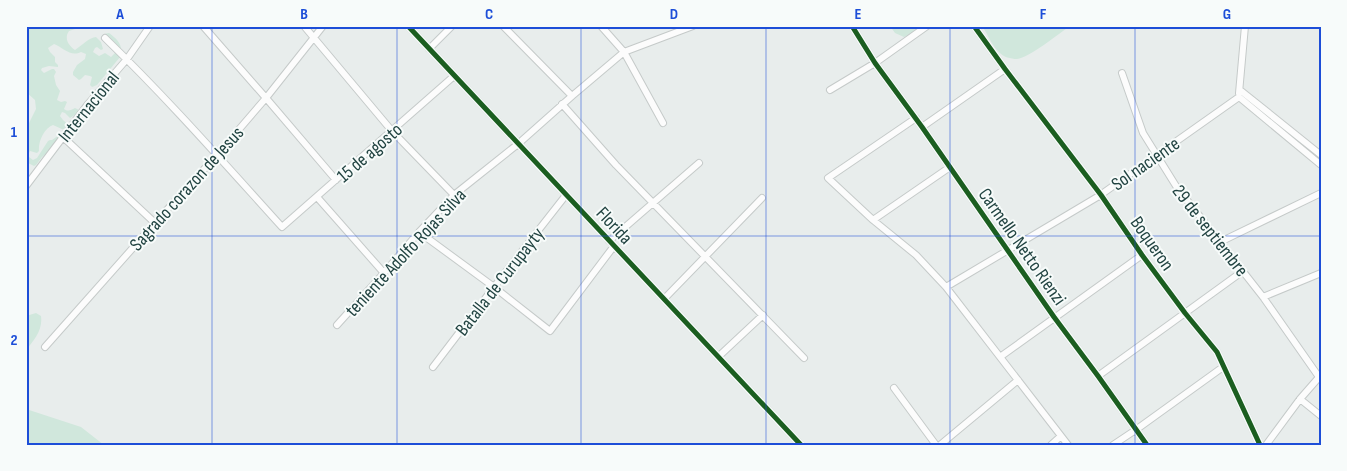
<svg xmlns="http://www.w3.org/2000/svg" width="1347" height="471" viewBox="0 0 1347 471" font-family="'Sofia Sans Condensed',sans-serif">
<rect width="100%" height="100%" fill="#e8edec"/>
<path fill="#d0e7dc" d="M26,26H84L69,31C64,38 68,45 75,50C81,46 90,37 96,37L101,42L103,49L101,50L97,47L95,48L93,52L99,56L105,53L111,57L116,52L110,43L102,40L101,38L104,34L109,33C117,39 124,45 120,57L97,85L92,87L90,85L92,77L90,76L85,75L81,79L79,80L73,75V72L77,65L85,59L86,54L81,52C70,57 64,48 54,44L48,48L50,52L55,57V62L58,65V67L49,66L42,68L41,70L44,73L52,69H54L56,72L54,76L56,85L60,91L57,100L61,102L65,101L67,102L64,109C68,112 71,110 75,108L79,110L78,113L70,118L65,113L62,112L60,116L63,120L69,125L68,127L64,130L53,125C44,128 38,142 39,151L37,153L30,151L29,153V157L33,160L37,158L48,141L50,140H52L62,133L63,134L48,152L42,157L36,165L34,166L26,162V129L36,109L35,100L26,92Z
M890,26H922L915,32L904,37L895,33Z
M982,26H1070C1058,34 1029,58 1017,59C1011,59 1003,57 999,52C991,45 988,34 982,26Z
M36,313L41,316C43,330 34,340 26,350V316Z
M26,409L81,427L104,445H26Z"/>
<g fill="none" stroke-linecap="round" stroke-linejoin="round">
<defs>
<path id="minor" d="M203,26L266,98L336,180
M304,26L392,131L454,195
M408,26L801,445
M503,26L572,96
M601,26L624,52L663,123
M852,26L875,63L922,127L1054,317L1098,376L1147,445
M974,26L1005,69L1101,195L1142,255L1185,313L1217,352L1260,445
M105,38C167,98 224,163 282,227L454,76
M429,49L452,26
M1122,73L1143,133L1176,186L1263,297L1319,377
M830,90L875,63L927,26
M1240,90L1321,155
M1239,93L1245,26
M1239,97L1321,165
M562,104L616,165L804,358
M916,118L828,178L873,220L916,255L946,287L1068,445
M922,127L1005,69
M63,137L155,223
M26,186L63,137L88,104L127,59L150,26
M317,197L384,273
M873,220L950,167
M419,232L494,287L550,331L614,246
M609,241L699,163
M1220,242L1321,193
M946,287L1099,196L1239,97
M1263,297L1321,273
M664,299L762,198
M337,325L384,273L419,232L454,195L518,144L572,96L624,52L693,26
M45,347L155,223L217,155L266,98L323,26
M718,357L763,315
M1000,357L1142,255
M433,367L494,287L566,195
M1098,376L1243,271
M894,388L936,445
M1300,399L1321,416
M940,445L1018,380
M1051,445L1061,436
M1113,445L1137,429L1223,367
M1266,445L1300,399L1321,375"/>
</defs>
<use href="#minor" stroke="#c5cac9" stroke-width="8"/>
<use href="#minor" stroke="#fcfcfc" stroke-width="6"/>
<defs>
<path id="cycleway" d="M408,26L801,445
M852,26L875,63L922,127L1054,317L1098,376L1147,445
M974,26L1005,69L1101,195L1142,255L1185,313L1217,352L1260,445"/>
</defs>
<use href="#cycleway" stroke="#f7fbfa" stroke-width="8"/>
<use href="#cycleway" stroke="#1b5e20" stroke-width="5"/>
</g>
<path fill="none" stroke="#1d4ed8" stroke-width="1" stroke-opacity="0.55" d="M212,26V445M397,26V445M581,26V445M766,26V445M950,26V445M1135,26V445M26,236H1321"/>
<g text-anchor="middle" stroke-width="4" stroke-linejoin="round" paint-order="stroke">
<g font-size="19" fill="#224442" stroke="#f7fbfa">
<text transform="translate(88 106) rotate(-51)" y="7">Internacional</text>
<text transform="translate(369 152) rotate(-41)" y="7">15 de agosto</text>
<text transform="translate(1145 163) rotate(-35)" y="7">Sol naciente</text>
<text transform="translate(186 188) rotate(-48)" y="7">Sagrado corazon de Jesus</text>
<text transform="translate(615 225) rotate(47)" y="7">Florida</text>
<text transform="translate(1211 230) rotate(52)" y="7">29 de septiembre</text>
<text transform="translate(1153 243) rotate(55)" y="7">Boqueron</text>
<text transform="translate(1023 246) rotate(55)" y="7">Carmello Netto Rienzi</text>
<text transform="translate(405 252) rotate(-47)" y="7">teniente Adolfo Rojas Silva</text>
<text transform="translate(499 281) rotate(-52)" y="7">Batalla de Curupayty</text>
</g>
</g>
<rect width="1347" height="471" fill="none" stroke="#f7fbfa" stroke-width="55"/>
<rect x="28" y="28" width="1292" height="416" fill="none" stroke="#1d4ed8" stroke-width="2"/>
<g font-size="16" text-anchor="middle" font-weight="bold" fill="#1d4ed8">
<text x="120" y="19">A</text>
<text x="304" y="19">B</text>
<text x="489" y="19">C</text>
<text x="674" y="19">D</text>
<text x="858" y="19">E</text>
<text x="1043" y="19">F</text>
<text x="1227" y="19">G</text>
<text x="14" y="137">1</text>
<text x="14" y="345">2</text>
</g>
</svg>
